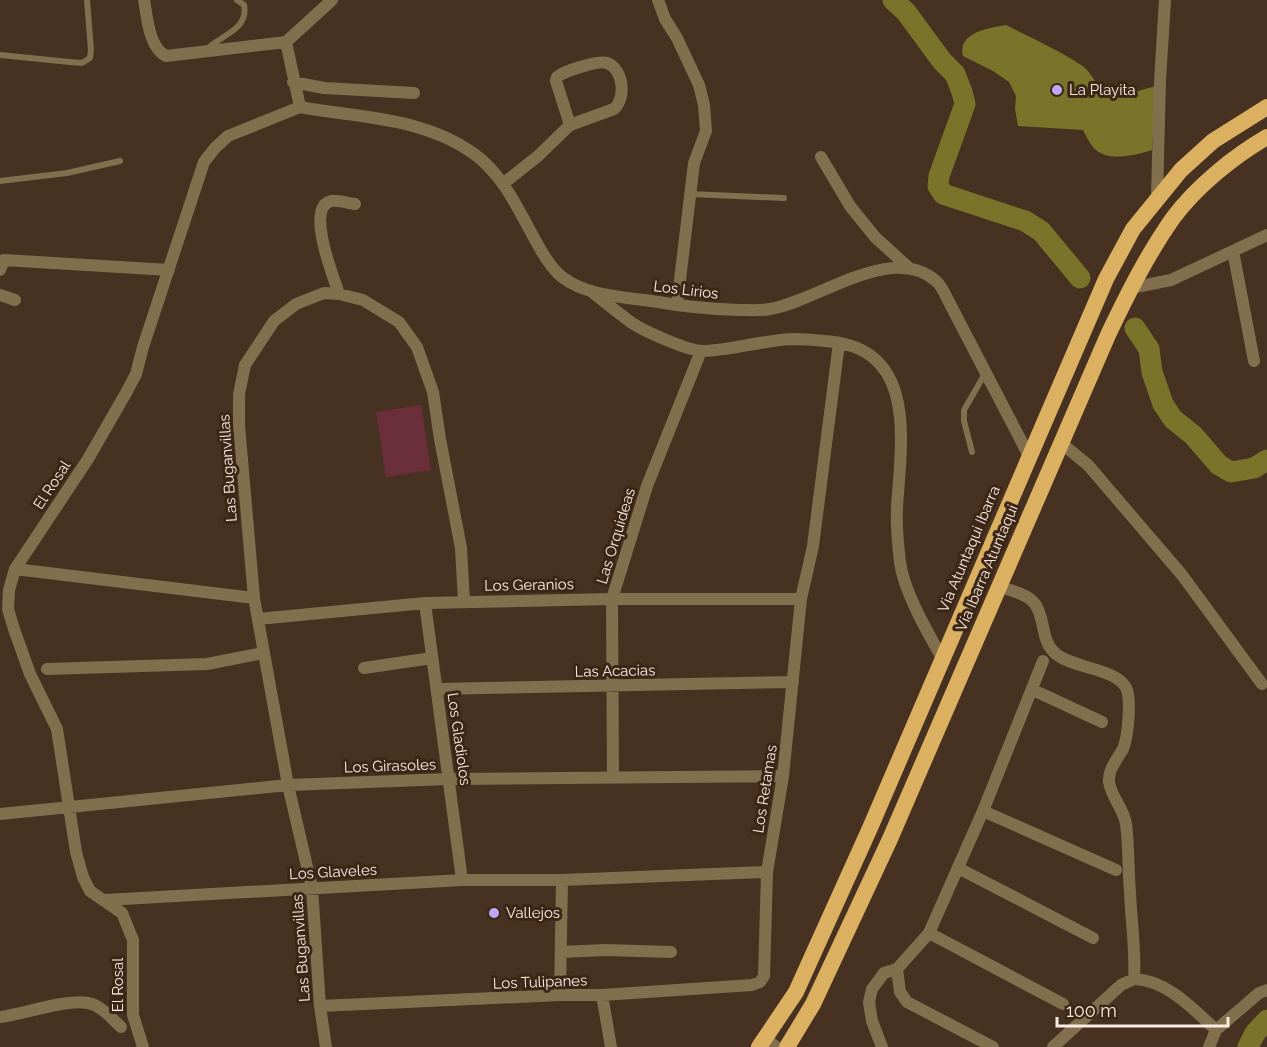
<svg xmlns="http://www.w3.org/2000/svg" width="1267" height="1047" viewBox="0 0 1267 1047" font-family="Raleway,sans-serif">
<rect width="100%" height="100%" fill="#473121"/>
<path fill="#6b2f3c" d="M421,405L431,470L386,477L376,412Z"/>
<path fill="#797429" d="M1006,25C1031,38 1058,50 1081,65C1094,73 1095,89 1113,98L1156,86L1152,150C1136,155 1110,162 1096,150C1091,146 1086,136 1083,130L1018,126L1015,109L1016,96L1009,82L993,71L963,56C957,32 990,28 1006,25Z"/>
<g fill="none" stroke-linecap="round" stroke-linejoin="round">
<path stroke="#797429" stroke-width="21" d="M893,0L906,12L942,61L955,74L962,92L965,104L939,176L938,186L943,194L1025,221L1041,231L1080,278
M1135,328L1149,349L1152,372L1163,404L1173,419L1193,435L1219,465L1231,472L1254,468L1267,460
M1248,1047L1255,1033L1267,1020"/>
<path stroke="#826f4d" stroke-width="6" d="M205,51C219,35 249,31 244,5L237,0
M0,55L70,62L82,63L90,58L91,50L87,0
M0,181L67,173L120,161
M690,194L784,198
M972,452L964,421V410L986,372"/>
<path stroke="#826f4d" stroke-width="12" d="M144,0C147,16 149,48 166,56L286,42
M658,0L665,19L677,38L699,85L704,105L706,131L694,163L677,305
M293,82L324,88L414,93
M300,107C360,118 422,117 473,153C505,176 519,212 538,245C544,256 552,269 562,277C588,297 627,297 658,302C685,307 711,309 739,310C749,310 760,311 770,309C819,301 891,242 936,281C942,286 946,296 950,304L1029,456
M821,157L850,206L875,237L909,268
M504,183L538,156L570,125L614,109C626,99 624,69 607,63C599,60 564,71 557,77L556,81L570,125
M1157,197L1160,81L1165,0
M1233,251L1254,361
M0,270L4,260L169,270
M1131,288L1171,280L1267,235
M592,292C605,302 618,313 632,323C644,331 688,351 703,351C733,350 763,340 794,339C804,339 815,340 825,341C919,347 901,443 897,507C896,525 898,545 900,562C904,592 927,631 942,658
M339,294C334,278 305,207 331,201C338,200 348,203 355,204
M0,295L15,300
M1061,443L1088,465L1182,575L1262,684
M15,569L254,598
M999,587C1010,590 1028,594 1035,604C1046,619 1040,641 1056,654C1074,669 1119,668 1127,690C1131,703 1128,737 1123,749C1117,760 1108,769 1109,782C1111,797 1124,809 1126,824C1129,846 1128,870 1130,892C1131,921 1136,950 1134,979
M425,603L462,880
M258,619L425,603L612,599H801
M364,668L432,658
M47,669L207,664L263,653
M437,689L793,682
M1033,690L1102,722
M613,776L612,599L647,486L701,351
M983,811L1116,870
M0,814L288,785L449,779L783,776
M958,868L1093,938
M105,900L462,880H562L767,872
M929,933L1063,1004
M561,952L605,950L671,952
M897,969L900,992L907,1002L993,1047
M560,995L562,880
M602,995L611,1047
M320,1006L560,995H602L752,985L760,982L764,976L767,872L783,776L801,599L813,546L839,343
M0,1017C25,1014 64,999 88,1003C101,1005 112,1019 121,1027
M765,1038L776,1047
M143,1047L133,1015V940L122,913L90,891L83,877L76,852L57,729L30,674L14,629L8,609L9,590L15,569L88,459L126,393L136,374L143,347L204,162L215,148L228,136L300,107L286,42L332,0
M326,1047L320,1006L312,888L288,785L254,598L239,425V394L245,365L274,321L296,304L324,293L339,294L363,300L399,322L417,347L433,392L440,439L461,548L464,601
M882,1047L872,1021L869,1002L872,989L884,973L897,969L929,933L983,811L1043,661
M1053,1047L1121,985L1134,979C1167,980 1193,1009 1216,1030L1259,993L1267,990
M1209,1047L1216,1030"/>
<path stroke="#dbb060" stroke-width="16" d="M759,1047L796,992L870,828L1106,279L1133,229L1181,170L1213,141L1267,107
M787,1047L813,1004L890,839L1108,335C1127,295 1147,255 1173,218C1197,186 1233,157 1267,137"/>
</g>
<g fill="#bda9f5" stroke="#3c2717" stroke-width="2">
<circle cx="1057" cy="90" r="6"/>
<circle cx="494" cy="913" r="6"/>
</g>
<g text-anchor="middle" stroke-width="6" stroke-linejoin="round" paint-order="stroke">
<g font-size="15" fill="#faebe1" stroke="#3c2717" text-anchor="start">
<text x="1069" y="95">La Playita</text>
<text x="506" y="918">Vallejos</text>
</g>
<g font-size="15" fill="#faebe1" stroke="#3c2717">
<text transform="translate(686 290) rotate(7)" y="5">Los Lirios</text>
<text transform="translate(228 468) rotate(-94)" y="5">Las Buganvillas</text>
<text transform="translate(52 485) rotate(-57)" y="5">El Rosal</text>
<text transform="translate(616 536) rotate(-73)" y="5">Las Orquideas</text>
<text transform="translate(969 549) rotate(-67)" y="5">Via Atuntaqui Ibarra</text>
<text transform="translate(987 568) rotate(-67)" y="5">Vía Ibarra Atuntaqui</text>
<text transform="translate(529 585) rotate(-1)" y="5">Los Geranios</text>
<text transform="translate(615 671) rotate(-1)" y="5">Las Acacias</text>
<text transform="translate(459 739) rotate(82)" y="5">Los Gladiolos</text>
<text transform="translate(390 766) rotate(-2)" y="5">Los Girasoles</text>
<text transform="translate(765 789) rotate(-81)" y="5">Los Retamas</text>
<text transform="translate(333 872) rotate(-3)" y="5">Los Glaveles</text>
<text transform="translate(301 948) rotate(-94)" y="5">Las Buganvillas</text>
<text transform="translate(540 982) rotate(-2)" y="5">Los Tulipanes</text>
<text transform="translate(118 985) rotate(-90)" y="5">El Rosal</text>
</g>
</g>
<path d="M1057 1017v9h171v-9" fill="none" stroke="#faebe1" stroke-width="3"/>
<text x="1066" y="1017" font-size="18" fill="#faebe1" stroke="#3c2717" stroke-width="4.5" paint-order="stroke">100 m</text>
</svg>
